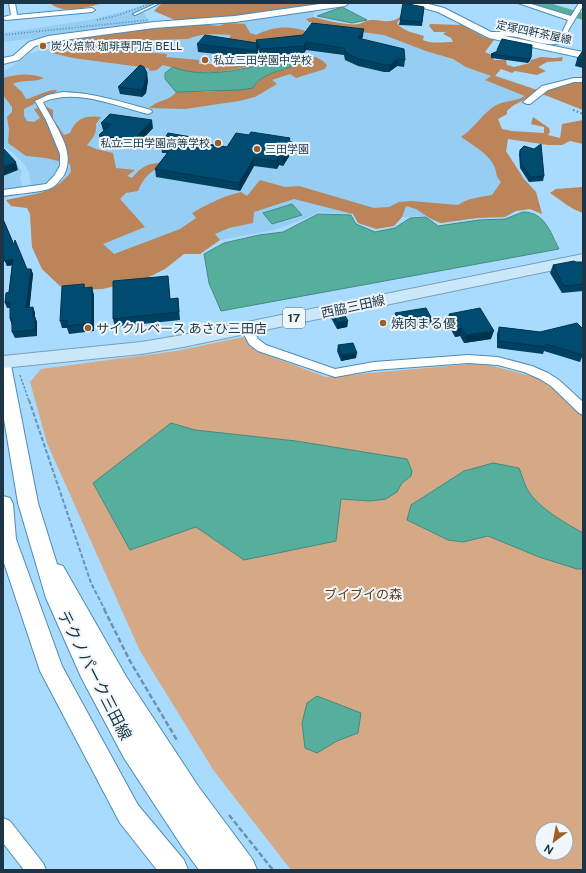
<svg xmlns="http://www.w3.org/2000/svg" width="586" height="873" viewBox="0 0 586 873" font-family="'Public Sans','Noto Sans JP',sans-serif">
<rect width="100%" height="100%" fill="#a9dbfe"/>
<path fill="#96cdf2" d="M147,3H161L143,11L151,24L3,42V33L90,20L136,8Z
M315,10L313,17L307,19L368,33L384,35L537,90L523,102L511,106L507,111V114L498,119L507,145L506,151L524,179L536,192L542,214L530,209L516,211L505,217L477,218L441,223L426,216L402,217L394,226L376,229L358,223L353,214L319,212L304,219L274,230L220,240L200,254H184L165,269L102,289L60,286L42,269L32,247L30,214L27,208L11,206L6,200L32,194L29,172L24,164L13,153L3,146V71L13,66L31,53L58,47L71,42L72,37L190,25L225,23Z
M3,150L22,171L20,179L23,187L3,190Z"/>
<path fill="#d5a886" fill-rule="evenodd" d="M243,337L256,351L326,377L481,363L539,378L583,409V870H291L214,771L140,651L47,443L30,382L41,369L176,351ZM542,829H566V853H542Z"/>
<path fill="#bb8459" d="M50,3H105C88,6 64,16 50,3Z
M162,3H331L201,24L219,26L227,23L245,24L250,33L256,35C272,26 292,25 308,32L307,35L258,44L228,41L231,35C217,34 201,33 188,39L152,40L122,39L112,42L104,49L167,54L166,57L199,60V64H219L290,56L316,57L323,61L327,65L325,69L296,78L290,74L272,80L277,84L255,97L239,101L185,109L149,108C157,100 170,101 176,92H207L253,88C261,75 273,72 286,69L278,62L218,72H189L163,65L157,70L150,71L148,68L73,58L48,52L72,42V37L177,21L154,11Z
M313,17C324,20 349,26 359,24C363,23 366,20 371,20C383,19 389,25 400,17L420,20L400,19L397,23C402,31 415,33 424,36L423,40C430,44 445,42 453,42L451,38L443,34L446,32H434L429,26L430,24L462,25L484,37L494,40L485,52L492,55L494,60H504L507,55L508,56L506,60L507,65L514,67L530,63L531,60L541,57L554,58L563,57L562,61L547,62L538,67L546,71L537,75L515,71L512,73L501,69L495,76L537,90C527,101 516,101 507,111V114L498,119L502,129L512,131L544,133V127L531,124L533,117L549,128L550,132L548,135L560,138L562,124L583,120V144L570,141L562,145H548L508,139L506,151L524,179L536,192L542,214L530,209L516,211L505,217L477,218L441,223L431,219L416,209L406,206L402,217L394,226L376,229L358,223L353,214L294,199L254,212L253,223L229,228L215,234L220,240L200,254H184L165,269L141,281L102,289L79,290L60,286L42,269L32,247L30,214L27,208L11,206L6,200C32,194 53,195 71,172L70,164L46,158L26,156L8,143L9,130L7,117L12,112V107L3,95V78C18,74 29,73 44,78C34,83 22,79 13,84L22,92L26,99C36,97 47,89 57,90L56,92L37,99L34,104L24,109V116L27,121L34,122L40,118L34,109L45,106L53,110V119L64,135L70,133C76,118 85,115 101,117L96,124C97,133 93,138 87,145L96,149L113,153L116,168L135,170L127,176L132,178C142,166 148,163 164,163C150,174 146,173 138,191L126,193L120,199L145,227L103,244L114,254L180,229L196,218L192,213C208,204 223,196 241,192L247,196L260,180L285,187L299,186L374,208L389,207L399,202L411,201L458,205C467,198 481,197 492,195L501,182C494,174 498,174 494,166C490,155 470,143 461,137C473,129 481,116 493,107C503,100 516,102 525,96L485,80L491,76L466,67L453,59L426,51L384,35L345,30L309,22L306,19Z
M571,81H583V110L542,94L546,89Z
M583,187V213C569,208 562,201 550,193L556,189Z"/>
<path fill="#56ae9c" stroke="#448a82" d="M342,7L367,20L352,23L317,16Z
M278,62H294V65C279,73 262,72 253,88L240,90L176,92L165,79V73L173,67C206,80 244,68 278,62Z
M292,204L302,215L272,224L263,213Z
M523,212C545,212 550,232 559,249L221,311L209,283L204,254L224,243L259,235L283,232L318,214L351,215L356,224L375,232L395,228L410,218L426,217L438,226L479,220L505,219Z
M171,423L195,430L296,441L407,459L412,471L411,476L402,483L397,492L386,499L370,501L341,499L336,541L244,560L196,527L130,550L93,483Z
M493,463L519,468C522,475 524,483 527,489C537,507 565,523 583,533V569H577L539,557L488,536L463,542L448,540L407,520L411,505L464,471Z
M317,696L361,713L358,733L337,741L317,753L305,748L302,723L307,703Z"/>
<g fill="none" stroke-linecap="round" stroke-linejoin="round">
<path fill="#56ae9c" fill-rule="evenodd" d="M533,3H549L583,13V20L534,5Z"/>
<defs>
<path id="lane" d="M157,3H160L135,15L133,14Z"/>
<path id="street" d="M9,3H15L17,15L92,8L95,10L92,12L6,20L4,19V17L11,15Z
M518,3H528L571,16L579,3H583V6L569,29L565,40C551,51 526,37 509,36C501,35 492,37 484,35V33L486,32H510L545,40L559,39L568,20Z
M574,78H583V82H574L548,90L530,104H527L523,102L542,86Z
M63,92C94,93 122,102 151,110L152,112L148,114C115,106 77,88 43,102C53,124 77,150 64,175C61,179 56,186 51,188C43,192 14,194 3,196V190L46,184L54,176L60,166V154L46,120L35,101L48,95Z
M246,323L250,324L258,339L266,345L335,369L374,362L468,355L498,357L532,366L548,373L559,380L583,402V415L579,413L551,386L540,379L524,372L498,365L468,363L374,370L335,377L258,351L249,344L240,327L242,324Z
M3,818L10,821L43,863L46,870H24L3,843Z"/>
<path id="secondary" d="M327,3H349L345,6L235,22L154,28L49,42L35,46L19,60L3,64V58L13,56L29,42L48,36L154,22L235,16Z
M411,3H425L444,8L495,34L583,52V58L489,38L438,12L412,5Z
M3,359L9,361L11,365L38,503L57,564L63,566L127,678L198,786L253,860L257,870H199L183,848L124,758L81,677L46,598L18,503L3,413Z
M3,496L10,498L13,504L16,539L62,666L138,805L184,860L188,870H157L120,823L40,671L3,560Z"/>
<path id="primary" d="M583,254V264L183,347L141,354L3,368V356L141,342L183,335Z"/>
</defs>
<use href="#lane" stroke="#4d8cb4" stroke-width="2"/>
<use href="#street" stroke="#4d8cb4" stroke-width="2"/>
<use href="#secondary" stroke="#4d8cb4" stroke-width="2"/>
<use href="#primary" stroke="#779fba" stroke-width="2"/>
<path stroke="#6b93ae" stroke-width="1.5" stroke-dasharray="2.5 1.5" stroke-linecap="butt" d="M20,375L29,401"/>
<path stroke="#6b93ae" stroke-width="2" stroke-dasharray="4.5 2" stroke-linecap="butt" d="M29,400L91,583L105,610"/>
<path stroke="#6b93ae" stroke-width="2.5" stroke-dasharray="5.5 2.5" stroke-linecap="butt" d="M104,609L130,661L178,742
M229,815L273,870"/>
<use href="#lane" fill="#fff" fill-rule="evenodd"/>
<use href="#street" fill="#fff" fill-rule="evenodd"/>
<use href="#secondary" fill="#fff" fill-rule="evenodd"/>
<use href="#primary" fill="#cbe8fb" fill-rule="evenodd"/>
<path stroke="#5d829c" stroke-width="1.5" stroke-dasharray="1 2" stroke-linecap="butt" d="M97,20L116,16L152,3
M3,35L148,20"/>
<path stroke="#5d829c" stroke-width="2" stroke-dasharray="1.5 2.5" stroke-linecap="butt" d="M573,110L583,114"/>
</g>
<path fill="#004060" d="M424,7L422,26L399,25L400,20Z
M363,36L362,39L405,60L404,67L397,66L389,72H384L358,66L345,60L344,55L306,50L304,53L261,56L258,49L257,58L198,52L197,44L256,43V40Z
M497,50L531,58L530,61L528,63L491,58V54L496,52Z
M583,52V68L575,66L577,59Z
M148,80L146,93L142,97L120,94L118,87Z
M101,123L153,128L134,148L100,143L99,135L104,131L103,130Z
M249,135L290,138V141L293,150L283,166L279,165L277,169L254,166L240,191L156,177L155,169L167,153H162L161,145L203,139L204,143L227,147Z
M534,149L544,176L543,181L529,182L520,168L519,154L520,150Z
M3,219L14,245L27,269H31L33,274L29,308L33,307L35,313V317L37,322V336L15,338L12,332V325L10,319V308H7L5,303L9,292L12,265L7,266L5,261L3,262Z
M583,262V291L562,293L550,273L553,265Z
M168,276L170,299L178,298L180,320L115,327L113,319Z
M84,284L85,288L94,295V331L69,334L67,328H62L60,321Z
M332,312L348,321L347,327L337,329L331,318Z
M395,313L431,324L400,329L395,318Z
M449,314L491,339L464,343L460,336L455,337L447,322Z
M499,327L540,332L583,329V358L582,357L580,362L544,351L543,354L497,348V334Z
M338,345L356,358L341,361L337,351Z"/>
<path fill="#00344e" d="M364,29L363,36L358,45V38Z
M306,42V50L304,53V46Z
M257,43L258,50L257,58L256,51Z
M398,59L397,66L389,72L390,65Z
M147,73L148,80L146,93L142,97L141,90Z
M152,120L153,128L134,148L133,141Z
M203,139L204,147L200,143Z
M293,142V150L283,166V158Z
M279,157V165L277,169L276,161Z
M254,158V166L240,191L239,183Z
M16,162L18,170L3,176V167Z
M3,256L13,259L15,265L7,266L5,261L3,262Z
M31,269L33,274L29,314L26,308Z
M92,287L94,295V331L92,323Z
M33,307L35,313V323L33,317Z
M35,317L37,322V336L35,330Z
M10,319H12L14,325H12Z
M432,319L431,324L400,329L401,323Z
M348,321L347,327L337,329V323Z
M462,328L460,336L455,337L457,329Z
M494,331L491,339L464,343L466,335Z
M357,353L356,358L341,361L342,355Z"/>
<path fill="#004b70" stroke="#00344e" d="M403,3L424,7L422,22L400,20Z
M312,23L364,29L358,38L404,49L405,60L398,59L390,65H385L359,59L346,53L344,48L306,42L304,46L261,49L256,40L303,35Z
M205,35L257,43L256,51L197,44Z
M502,39L532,45L531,58L529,59L491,54L498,51L497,50Z
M582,52H583V60L577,59Z
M140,65L144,67L147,73L144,86L141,90L118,87Z
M110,114L152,120L133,141L99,135L111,124L101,123Z
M251,132L290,138L289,141L293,142L283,158L279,157L276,161L254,158L239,183L155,169L172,147L161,145L168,133L203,139L200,143L227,147L236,133L249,135Z
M541,144L544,176L530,177L521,163L520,150L524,146L534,149Z
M3,148L16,162L3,167Z
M3,219L14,245L15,240L27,269H31L26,308L33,307V317H35V330L12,332V319H10V302L5,303L6,293L9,292L13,259L5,261L3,256Z
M574,261L576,262H583V284L564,286L553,265Z
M168,276L170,299L178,298L179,312L113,319V281Z
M84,284V288L92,287V323L67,326V320L60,321L62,286Z
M426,308L432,319L401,323L395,313Z
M480,308L494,331L466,335L462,328L457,329L449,314Z
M342,310L348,321L337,323L332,312Z
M577,323L583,329V355L546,344V347L499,341V327L540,332Z
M353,343L357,353L342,355L338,345Z"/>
<g fill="#9e5e26" stroke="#f0f6fa" stroke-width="1.5">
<circle cx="43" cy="46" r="4"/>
<circle cx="205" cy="60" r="4"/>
<circle cx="218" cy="143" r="4"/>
<circle cx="257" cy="149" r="4"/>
<circle cx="383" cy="323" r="4"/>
<circle cx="88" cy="328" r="4"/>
</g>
<g text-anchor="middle" stroke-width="4" stroke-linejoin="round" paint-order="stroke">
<g font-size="11" fill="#1b3546" stroke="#f0f6fa">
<text transform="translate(534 32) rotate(12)" y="4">定塚四軒茶屋線</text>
</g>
<g font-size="11" fill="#1b3546" stroke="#f0f6fa" text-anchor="start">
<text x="51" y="50">炭火焙煎 珈琲専門店 BELL</text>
<text x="213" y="64">私立三田学園中学校</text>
<text x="210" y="147" text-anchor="end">私立三田学園高等学校</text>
<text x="265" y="153">三田学園</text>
</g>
<rect fill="#f0f6fa" stroke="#5b6f7c" stroke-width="1" x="283" y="308" width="22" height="20" rx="3"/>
<g font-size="12" font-weight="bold" fill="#1b3546">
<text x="294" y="322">17</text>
</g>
<g font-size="13" fill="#1b3546" stroke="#f0f6fa">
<text transform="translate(353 306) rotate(-12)" y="5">西脇三田線</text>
</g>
<g font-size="13" fill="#1b3546" stroke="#f0f6fa" text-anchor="start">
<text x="391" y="328">焼肉まる優</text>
<text x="96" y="333">サイクルベース あさひ三田店</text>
</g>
<g font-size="13" fill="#603918" stroke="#f0f6fa">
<text x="363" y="599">ブイブイの森</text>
</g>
<g font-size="16" fill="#1b3546" stroke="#f0f6fa">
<text transform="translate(95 675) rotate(63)" y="6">テクノパーク三田線</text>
</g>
</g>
<rect width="586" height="873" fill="none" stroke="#1b3546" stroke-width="8"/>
<g transform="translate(554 841) rotate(212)"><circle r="19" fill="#f0f6fa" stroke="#9ba9b2"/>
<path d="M0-3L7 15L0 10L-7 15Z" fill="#9e5e26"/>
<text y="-6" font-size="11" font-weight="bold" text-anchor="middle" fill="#1b3546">N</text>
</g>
</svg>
